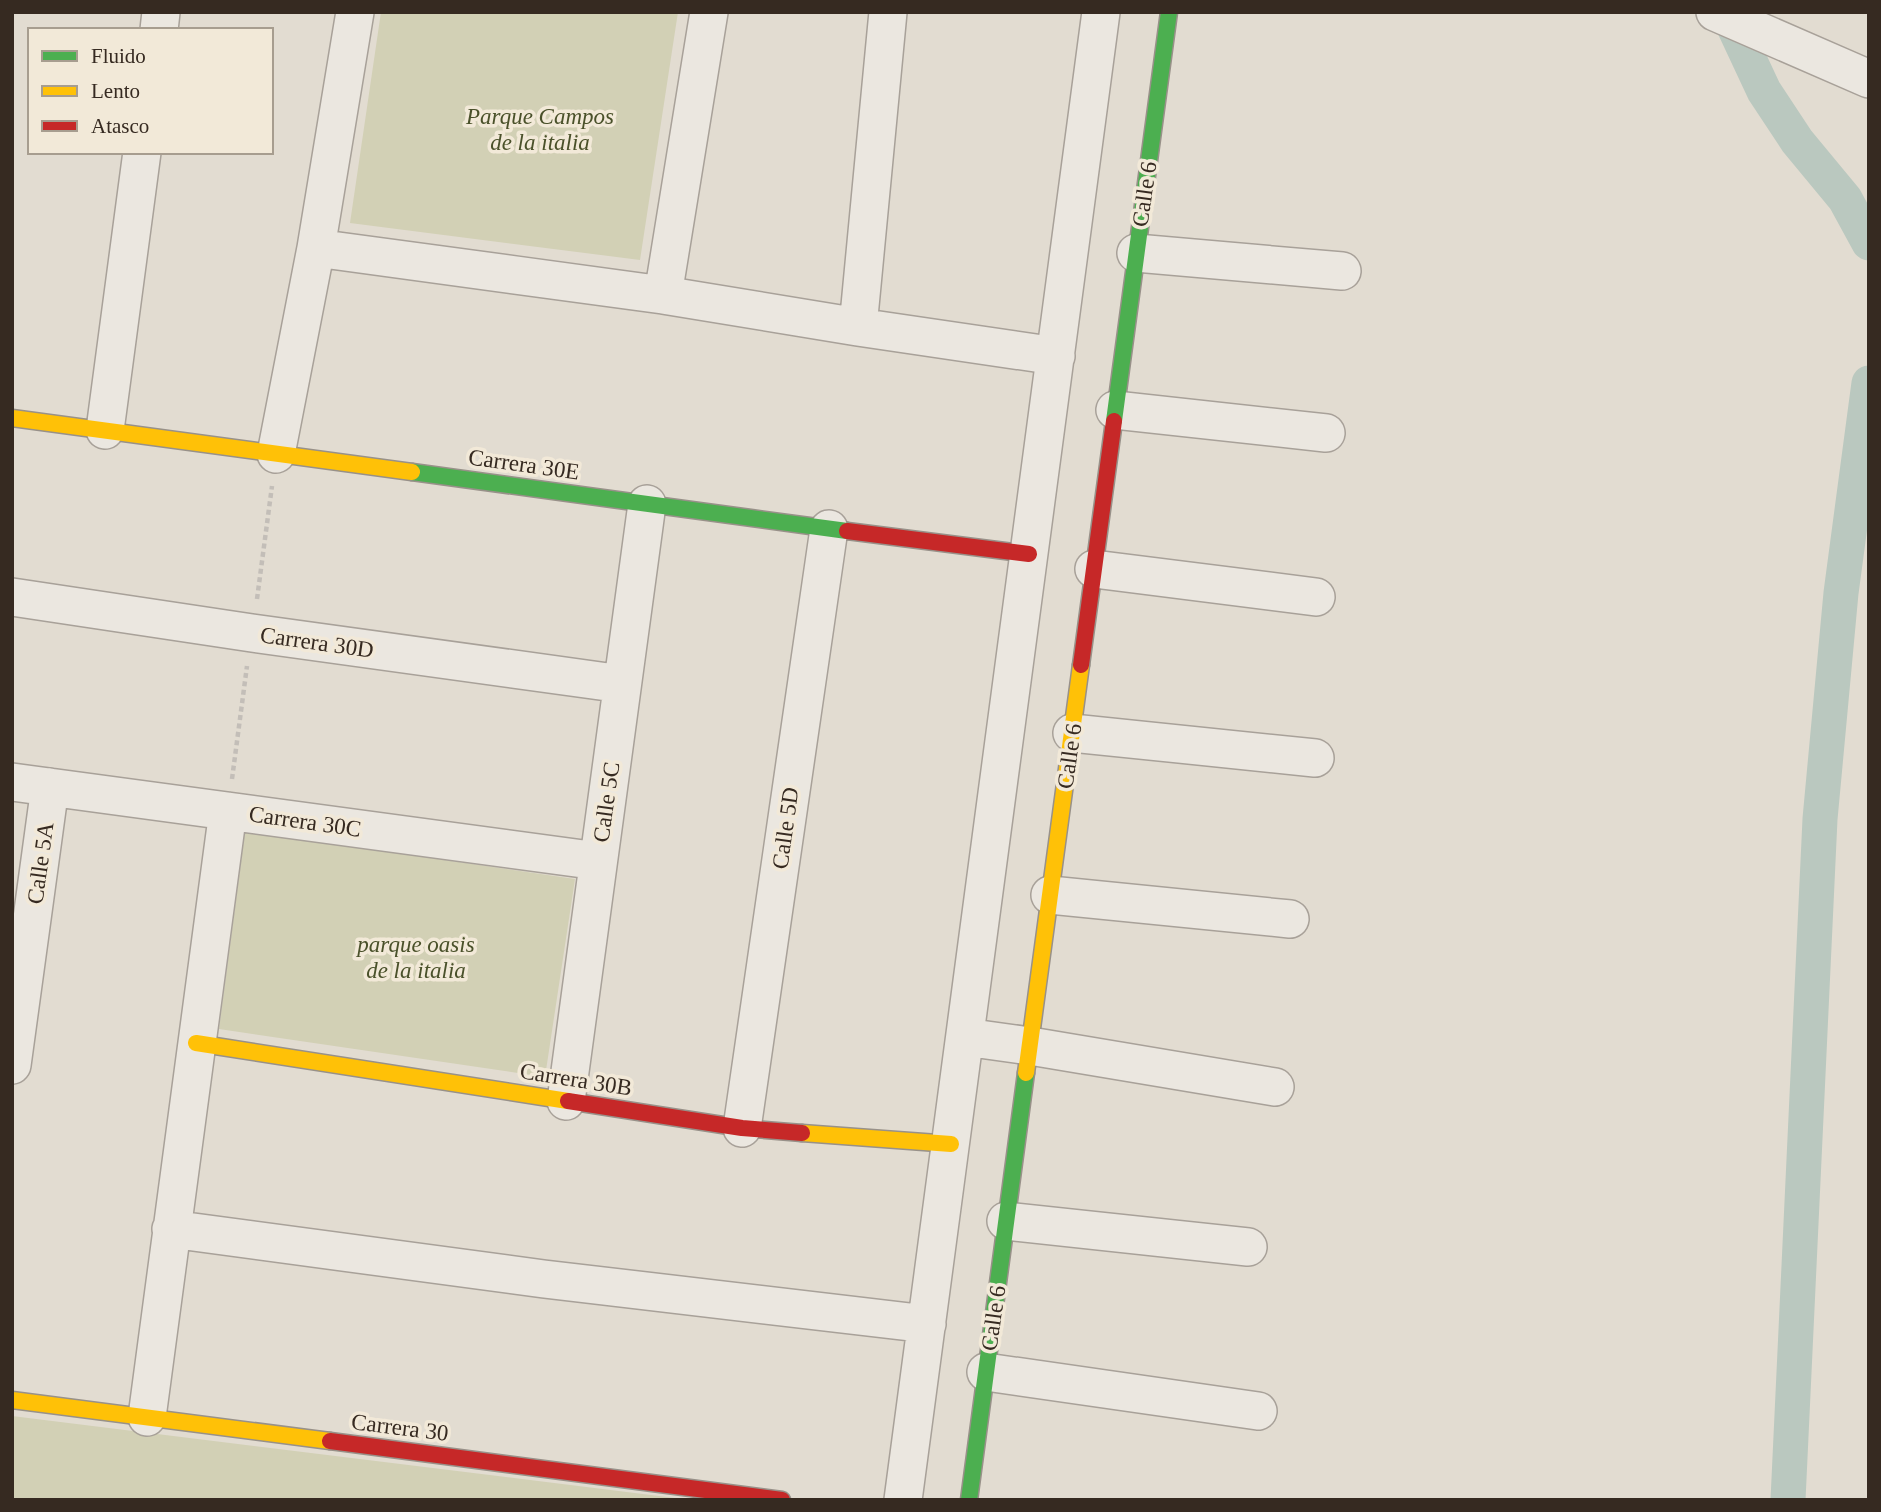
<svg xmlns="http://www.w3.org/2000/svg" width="1881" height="1512" viewBox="0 0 1881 1512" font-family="'Times New Roman',serif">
<rect width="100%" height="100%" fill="#e2dcd1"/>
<path fill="#d2d0b5" d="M381,12H678L640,260L350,223Z
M245,831L575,879L545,1077L219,1029Z
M12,1416L691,1500H12Z"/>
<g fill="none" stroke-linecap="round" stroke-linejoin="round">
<path stroke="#bac8bf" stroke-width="35" d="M1730,12L1735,29L1764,91L1797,141L1845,199L1869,243
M1788,1500L1820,819L1841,593L1869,383"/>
<defs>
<path id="street" d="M355,12L316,248L663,295
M709,12L663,295L858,327L1056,356
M1715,12L1869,79
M159,30L161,12
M1136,253L1342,271
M858,327L888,12
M1115,410L1326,433
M105,430L142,152
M276,454L316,248
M1094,569L1316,597
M12,597L252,633L622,684
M1072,733L1315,758
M12,782L598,861
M1050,895L1290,919
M965,1037L1030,1046L1275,1087
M12,1065L50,787
M566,1101L647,504
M742,1128L829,529
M1006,1221L1248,1247
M171,1229L544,1279L927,1324
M986,1372L1258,1411
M147,1417L228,811
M903,1500L1101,12"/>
<path id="fast" d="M1114,421L1169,12
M412,472L847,531
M969,1500L1026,1073"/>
<path id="slow" d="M12,418L412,472
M196,1043L568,1101
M1026,1073L1081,665
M802,1133L951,1144
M12,1400L330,1441"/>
<path id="jam" d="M847,531L1029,554
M1081,665L1114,421
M568,1101L742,1128L802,1133
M330,1441L782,1500"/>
</defs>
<use href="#street" stroke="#a8a199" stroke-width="40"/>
<use href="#fast" stroke="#989189" stroke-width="19"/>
<use href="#slow" stroke="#989189" stroke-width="19"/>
<use href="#jam" stroke="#989189" stroke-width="19"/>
<path stroke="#c3beb8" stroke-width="4.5" stroke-dasharray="5 3.5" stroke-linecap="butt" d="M257,599L272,486
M232,779L247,666"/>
<use href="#street" stroke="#ebe7e0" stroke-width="37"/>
<use href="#fast" stroke="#4caf50" stroke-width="16"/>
<use href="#slow" stroke="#ffc107" stroke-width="16"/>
<use href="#jam" stroke="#c62828" stroke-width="16"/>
</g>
<g text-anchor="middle" stroke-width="7" stroke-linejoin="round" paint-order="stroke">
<g font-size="23" font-style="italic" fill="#4a512a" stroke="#f2e9d8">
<text x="540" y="124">Parque Campos<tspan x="540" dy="26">de la italia</tspan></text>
<text x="416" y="952">parque oasis<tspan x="416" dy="26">de la italia</tspan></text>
</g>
<g font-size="23" fill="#362a21" stroke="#f2e9d8">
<text transform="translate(1144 194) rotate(-82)" y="8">Calle 6</text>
<text transform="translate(524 464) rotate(8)" y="8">Carrera 30E</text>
<text transform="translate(317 642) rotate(8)" y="8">Carrera 30D</text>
<text transform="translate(1069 756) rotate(-82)" y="8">Calle 6</text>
<text transform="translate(606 802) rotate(-82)" y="8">Calle 5C</text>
<text transform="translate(305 821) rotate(8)" y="8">Carrera 30C</text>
<text transform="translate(785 828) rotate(-82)" y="8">Calle 5D</text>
<text transform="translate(40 863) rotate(-82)" y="8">Calle 5A</text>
<text transform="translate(576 1079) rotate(9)" y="8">Carrera 30B</text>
<text transform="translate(993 1318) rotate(-82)" y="8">Calle 6</text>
<text transform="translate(400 1427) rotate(7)" y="8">Carrera 30</text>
</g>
</g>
<rect width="1881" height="1512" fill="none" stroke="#362a21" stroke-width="28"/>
<rect x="28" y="28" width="245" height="126" fill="#f2e9d8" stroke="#a79d8f" stroke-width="2"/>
<rect x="42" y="51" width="35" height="10" fill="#4caf50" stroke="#a79d8f" stroke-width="2"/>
<text x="91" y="63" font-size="21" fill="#362a21">Fluido</text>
<rect x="42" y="86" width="35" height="10" fill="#ffc107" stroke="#a79d8f" stroke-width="2"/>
<text x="91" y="98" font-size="21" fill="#362a21">Lento</text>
<rect x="42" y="121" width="35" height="10" fill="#c62828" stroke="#a79d8f" stroke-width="2"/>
<text x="91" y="133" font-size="21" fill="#362a21">Atasco</text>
</svg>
